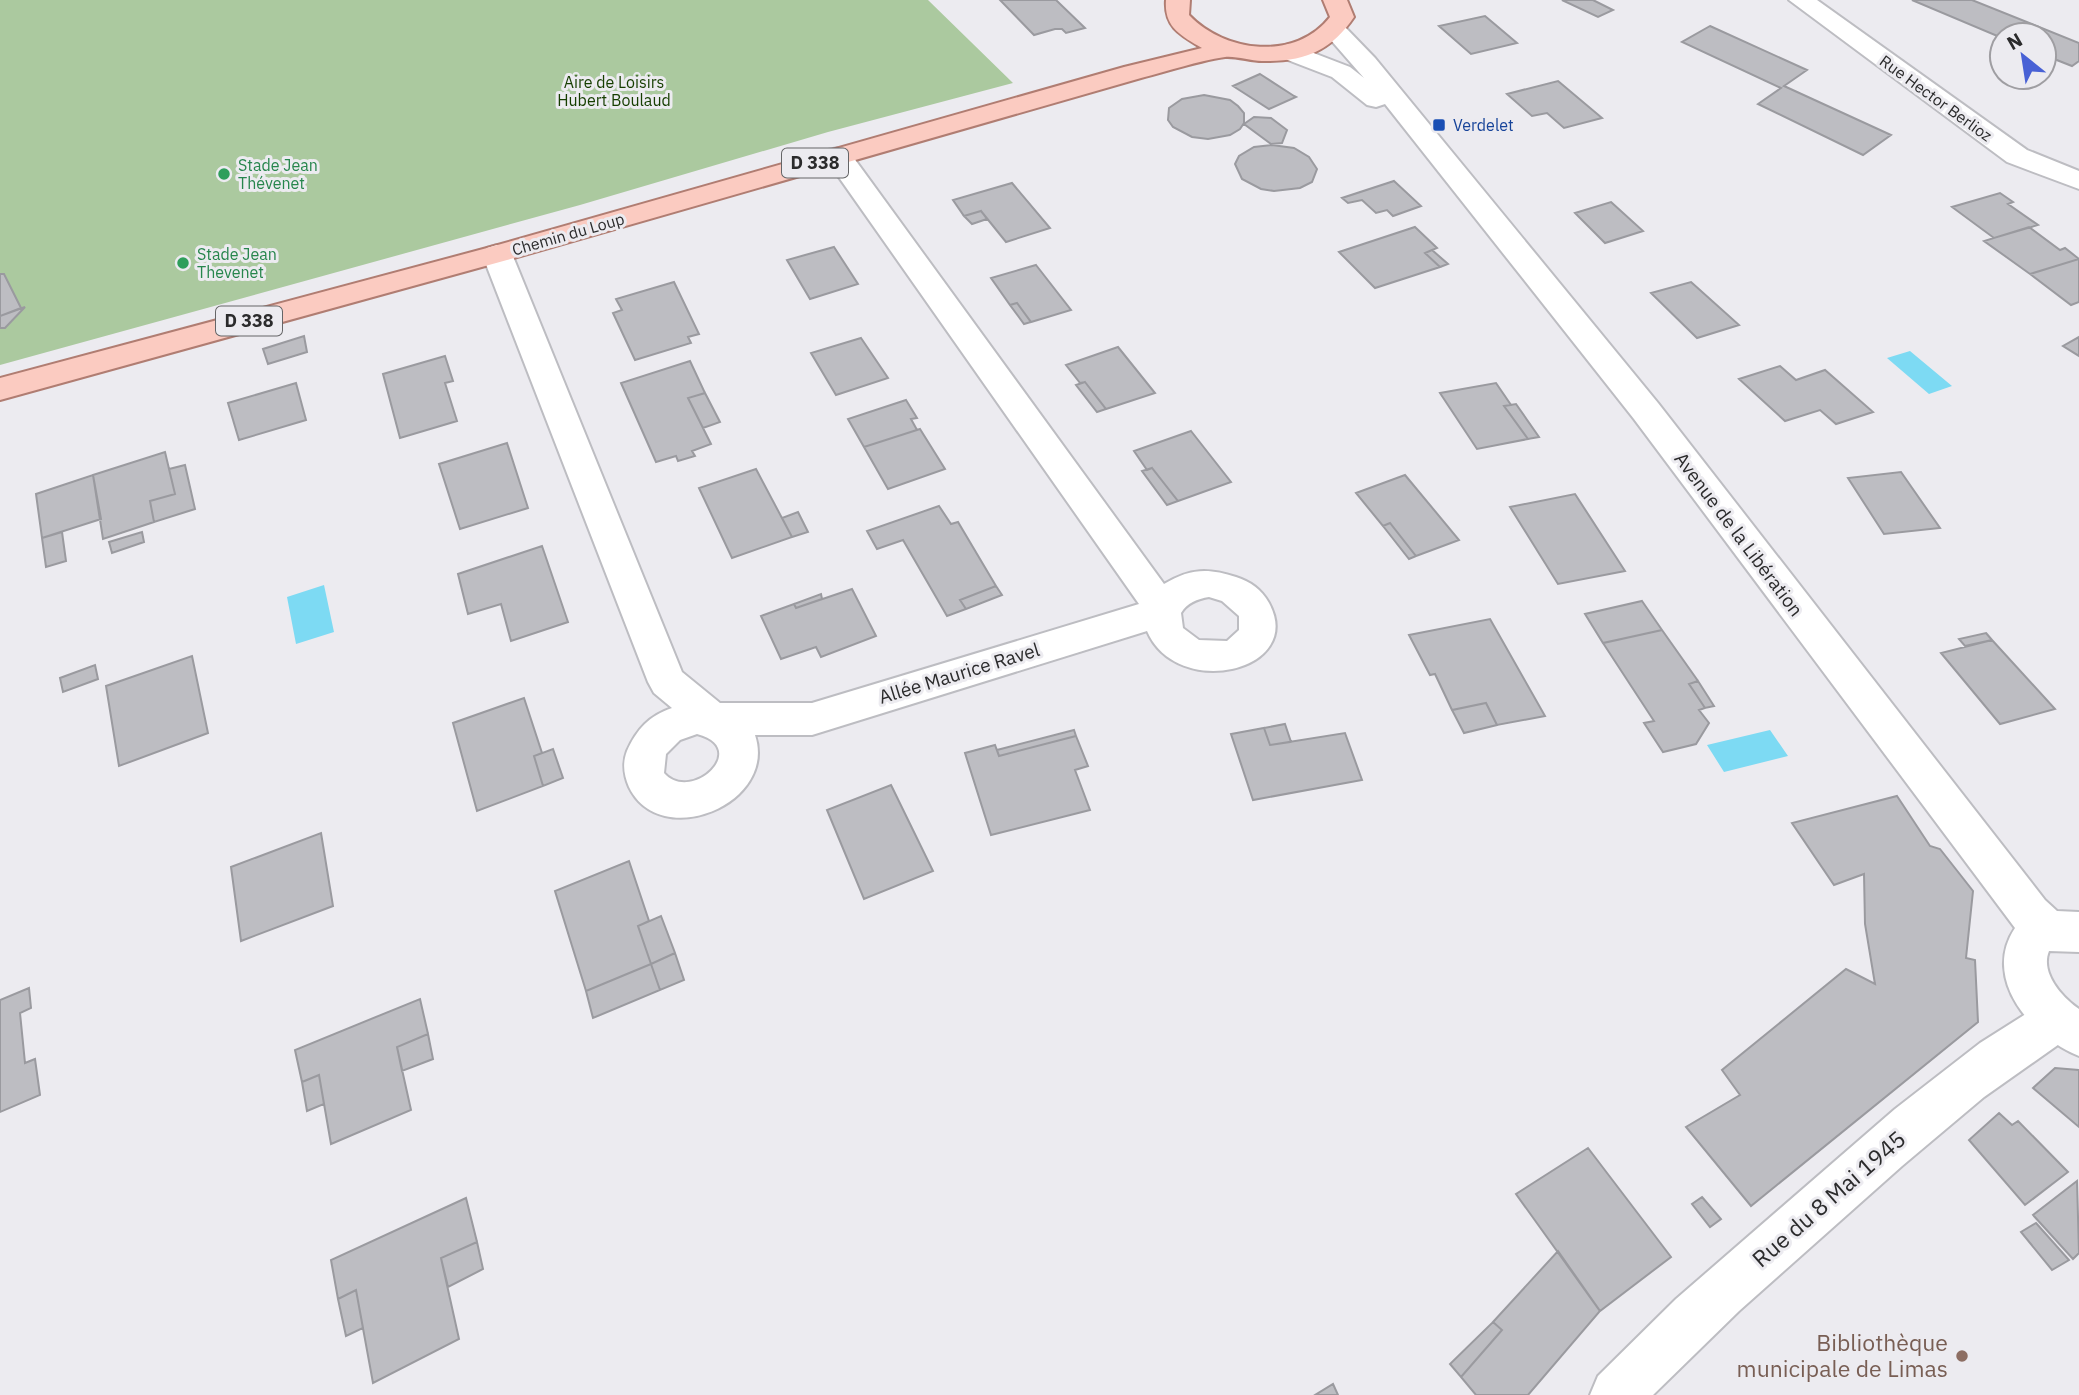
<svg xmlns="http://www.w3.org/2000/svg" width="2079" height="1395" viewBox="0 0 2079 1395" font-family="'IBM Plex Sans',sans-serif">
<rect width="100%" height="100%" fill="#ecebf0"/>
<path fill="#abc99f" d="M0,0H928L1013,83L828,132L580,205L0,365Z"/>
<path fill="#7ddaf3" d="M1910,351L1952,386L1929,394L1887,358Z
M324,585L334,632L296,644L287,597Z
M1770,730L1788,756L1724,772L1707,745Z"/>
<path fill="#bdbdc2" stroke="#9a9a9f" stroke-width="2" d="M1000,0H1056L1085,28L1066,33L1062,29H1055L1034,35Z
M1562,0H1593L1613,10L1598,17Z
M1912,0H1972L2079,43V61L2072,66L2044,55V35H2002V38Z
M1485,16L1517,43L1471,54L1439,26Z
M1710,26L1807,70L1784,86L1891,135L1863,155L1758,104L1781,88L1682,42Z
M1260,74L1294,96L1296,97L1269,109L1233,86Z
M1558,81L1602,118L1564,128L1547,113L1532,116L1507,94Z
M1204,95L1230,100L1238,106L1244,113V123L1240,129L1230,135L1208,139L1192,137L1173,127L1168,120L1169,108L1182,99Z
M1254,117L1271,118L1287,130L1282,143L1271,144L1244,124Z
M1272,145L1294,148L1309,157L1317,169L1312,182L1300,188L1274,191L1261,189L1242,179L1235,164L1239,156L1254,147Z
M1394,181L1421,206L1393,216L1387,210L1376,213L1362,200L1348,203L1342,198Z
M1012,183L1050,228L1006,242L981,211L964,216L953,200Z
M2000,193L2013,202L2008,204L2038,225L1994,238L1952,207Z
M1611,202L1643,231L1605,243L1575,213Z
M981,211L987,219L972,224L964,216Z
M1415,227L1437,248L1425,253L1440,267L1375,288L1339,252Z
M2029,227L2060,250L2065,248L2079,259L2030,274L1984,241Z
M834,247L858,284L810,299L787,260Z
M1432,250L1448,264L1440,267L1425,253Z
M2079,259V302L2071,305L2030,274Z
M1036,265L1071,310L1031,322L1017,303L1010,305L991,278Z
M0,274H4L21,308L0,316Z
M674,282L699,334L688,337L691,343L635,360L613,313L622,310L616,299Z
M1691,282L1739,325L1697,338L1651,293Z
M1017,303L1031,322L1024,324L1010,305Z
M25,307L5,328H0V316Z
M304,336L307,352L268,364L263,349Z
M2079,337V356L2063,346Z
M861,338L888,378L836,395L811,353Z
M1118,347L1155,393L1106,409L1085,382L1080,383L1066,365Z
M445,356L453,381L445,383L457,421L400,438L383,374Z
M690,361L705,393L688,398L711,444L692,451L695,456L678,461L676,456L656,462L621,383Z
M1780,366L1796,380L1825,370L1873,412L1836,424L1820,410L1785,421L1739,379Z
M1085,382L1106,409L1097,412L1076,385Z
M296,383L306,420L239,440L228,403Z
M1496,383L1511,405L1504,406L1528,439L1477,449L1440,393Z
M705,393L720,422L703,428L688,398Z
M906,400L917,418L911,419L917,430L864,447L848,419Z
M1516,404L1539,437L1528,439L1504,406Z
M920,429L945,469L888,489L864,447Z
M1191,431L1231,482L1178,501L1152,468L1147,470L1134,451Z
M507,443L528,508L460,529L439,464Z
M165,452L175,494L150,501L154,522L103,539L93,475Z
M185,465L195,509L154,522L150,501L175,494L169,469Z
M1152,468L1178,501L1167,505L1142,471Z
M756,469L792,537L732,558L699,488Z
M1901,472L1940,528L1884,534L1848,478Z
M93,475L101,519L42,538L36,494Z
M1405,475L1459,540L1416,556L1390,523L1383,526L1356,493Z
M1575,494L1625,571L1558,584L1510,507Z
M939,506L951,524L958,522L996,586L960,600L966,609L947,616L903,540L877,549L867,531Z
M798,512L808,532L792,537L782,518Z
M1390,523L1416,556L1409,559L1383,526Z
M62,532L66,561L46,567L42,538Z
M142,532L144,542L112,553L109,542Z
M542,546L568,622L511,641L501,604L468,614L458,574Z
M996,586L1002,595L966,609L960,600Z
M852,589L876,636L821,657L816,647L781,659L761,616L794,604L796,608Z
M821,594L822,599L796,608L794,604Z
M1642,601L1662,630L1603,643L1585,614Z
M1490,619L1545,716L1497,725L1486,703L1452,710L1435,674L1430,675L1409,635Z
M1662,630L1698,681L1689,684L1705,708L1699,710L1709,723L1696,744L1663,752L1644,723L1654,721L1603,643Z
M1986,633L1992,640L1965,646L1959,639Z
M1992,640L2055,709L2000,724L1941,653Z
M192,656L208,733L119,766L106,686Z
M95,665L98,679L63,692L60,678Z
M1698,681L1714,706L1705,708L1689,684Z
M524,698L542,753L534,756L543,786L477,811L453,723Z
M1486,703L1497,725L1464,733L1452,710Z
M1285,724L1291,742L1270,745L1264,728Z
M1264,728L1270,745L1345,733L1362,780L1253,800L1231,734Z
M1074,730L1076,736L999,756L997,750Z
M1076,736L1088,766L1075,770L1090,810L991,835L965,753L995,745L999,756Z
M553,749L563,778L543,786L534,756Z
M891,785L933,871L864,899L827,810Z
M1897,796L1930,846L1940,849L1973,891L1966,958L1975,960L1978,1022L1751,1206L1686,1127L1740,1095L1722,1070L1846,969L1875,984L1865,924L1864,874L1834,885L1792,823Z
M321,833L333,906L241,941L231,867Z
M629,861L649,921L638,926L651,964L586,991L555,891Z
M661,916L675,953L651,964L638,926Z
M675,953L684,980L660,990L651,964Z
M651,964L660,990L593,1018L586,991Z
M29,988L31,1008L20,1013L25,1063L35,1059L40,1095L0,1112V1000Z
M420,999L428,1034L397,1047L411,1110L331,1144L319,1075L302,1082L295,1050Z
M428,1034L433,1059L402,1071L397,1047Z
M2055,1068L2079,1070V1127L2033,1088Z
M319,1075L324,1104L307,1111L302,1082Z
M1999,1113L2012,1125L2018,1121L2068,1172L2025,1205L1969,1140Z
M1588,1148L1671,1257L1600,1311L1516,1194Z
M2077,1181L2079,1253L2073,1259L2033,1215Z
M1702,1197L1721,1219L1710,1227L1692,1204Z
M466,1198L477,1242L441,1258L459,1339L373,1383L356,1290L338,1299L331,1260Z
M2036,1223L2069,1260L2052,1270L2021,1232Z
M477,1242L483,1269L448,1287L441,1258Z
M1558,1251L1600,1311L1528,1395H1476L1461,1377L1502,1330L1493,1322Z
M356,1290L363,1328L346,1336L338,1299Z
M1493,1322L1502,1330L1461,1377L1450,1364Z
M1333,1384L1338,1395H1315Z"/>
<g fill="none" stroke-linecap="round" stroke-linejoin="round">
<defs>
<path id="street" d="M1789,0H1817L2027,150L2079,171V189L2007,162Z
M838,148L848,150L1164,584C1190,568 1209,568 1236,577C1251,582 1261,589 1269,603C1306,671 1177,701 1147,631L812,735H755C778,804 660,852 629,787C624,775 622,764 627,751C637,729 649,716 672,708L654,693L648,682L482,254L487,248L497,245L507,248L512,254L682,672L720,703H812L1139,604L824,156L828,150ZM1209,597L1222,601L1239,616V630L1227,641L1199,640L1183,628L1181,613C1187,603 1197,599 1209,597ZM697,734C752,748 691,804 664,773L666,754L680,740Z
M2056,998L2072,1005L2079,1020L2072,1035L1984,1097L1902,1166L1739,1311L1653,1395H1590L1598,1376L1676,1299L1895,1109L1980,1043L2040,1005Z"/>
<path id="secondary" d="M1335,24L1344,26L1375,58L1658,403L2045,900L2057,911L2079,912V952L2049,951C2040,973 2062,997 2079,1009V1056C2032,1037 1981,979 2015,928L1634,419L1385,104L1376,107L1367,105L1332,77L1280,57L1276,52L1280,47L1289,44L1298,47L1350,67L1364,78L1323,31L1326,26Z"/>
<path id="primary" d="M1166,0H1190L1189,15C1225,53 1296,61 1330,17L1323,0H1347L1354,17C1331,51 1304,62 1262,61C1250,61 1237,56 1225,57C1197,61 1169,71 1141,78L507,260L0,400V378L487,248L1124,67L1202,48C1180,35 1164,27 1166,0Z"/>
</defs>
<use href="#street" stroke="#bdbdc2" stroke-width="4"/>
<use href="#secondary" stroke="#bdbdc2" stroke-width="4"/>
<use href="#primary" stroke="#b07d72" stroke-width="4"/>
<use href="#street" fill="#fff" fill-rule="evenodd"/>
<use href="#secondary" fill="#fff" fill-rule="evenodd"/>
<use href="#primary" fill="#fbcbc1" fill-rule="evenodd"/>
</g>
<rect fill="#1a4fb4" stroke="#ecebf0" stroke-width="2.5" x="1432" y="118" width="14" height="14" rx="3.5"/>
<g fill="#2e9e5b" stroke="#ecebf0" stroke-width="2.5">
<circle cx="224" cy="174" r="7"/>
<circle cx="183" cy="263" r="7"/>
</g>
<circle fill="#8d6e63" stroke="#ecebf0" stroke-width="2.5" cx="1962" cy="1356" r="7"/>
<g text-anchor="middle" stroke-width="6" stroke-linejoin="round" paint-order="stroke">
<g font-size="16" fill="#163e00" stroke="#ecebf0">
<text x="614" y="88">Aire de Loisirs<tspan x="614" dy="18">Hubert Boulaud</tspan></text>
</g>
<g font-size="16" fill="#2b2b2c" stroke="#ecebf0">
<text transform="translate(1936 98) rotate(36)" y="6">Rue Hector Berlioz</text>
<text transform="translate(568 234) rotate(-16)" y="6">Chemin du Loup</text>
</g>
<g font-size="16" fill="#164399" stroke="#ecebf0" text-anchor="start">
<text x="1453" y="131">Verdelet</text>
</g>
<g font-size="16" fill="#27864d" stroke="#ecebf0" text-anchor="start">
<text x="238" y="171">Stade Jean<tspan x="238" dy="18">Thévenet</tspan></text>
<text x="197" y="260">Stade Jean<tspan x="197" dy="18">Thevenet</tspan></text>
</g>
<g fill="#ecebf0" stroke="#656567" stroke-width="2">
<rect x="782" y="148.5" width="66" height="29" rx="5"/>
<rect x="216" y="306.5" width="66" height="29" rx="5"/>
</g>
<g font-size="18" font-weight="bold" fill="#2b2b2c">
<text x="815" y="169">D 338</text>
<text x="249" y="327">D 338</text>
</g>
<g font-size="19" fill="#2b2b2c" stroke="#ecebf0">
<text transform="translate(1739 534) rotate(53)" y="7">Avenue de la Libération</text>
<text transform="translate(959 673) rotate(-17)" y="7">Allée Maurice Ravel</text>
</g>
<g font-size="23" fill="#2b2b2c" stroke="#ecebf0">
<text transform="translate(1829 1199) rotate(-41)" y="8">Rue du 8 Mai 1945</text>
</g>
<g font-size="23" fill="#785e54" stroke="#ecebf0" text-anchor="end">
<text x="1948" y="1351">Bibliothèque<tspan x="1948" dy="26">municipale de Limas</tspan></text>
</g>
</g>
<g transform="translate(2023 56) rotate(330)"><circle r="33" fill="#ecebf0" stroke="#9f9ea2" stroke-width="2"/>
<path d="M0-5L12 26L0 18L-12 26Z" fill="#4861d5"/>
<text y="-10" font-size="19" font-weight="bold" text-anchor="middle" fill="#2b2b2c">N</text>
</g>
</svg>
